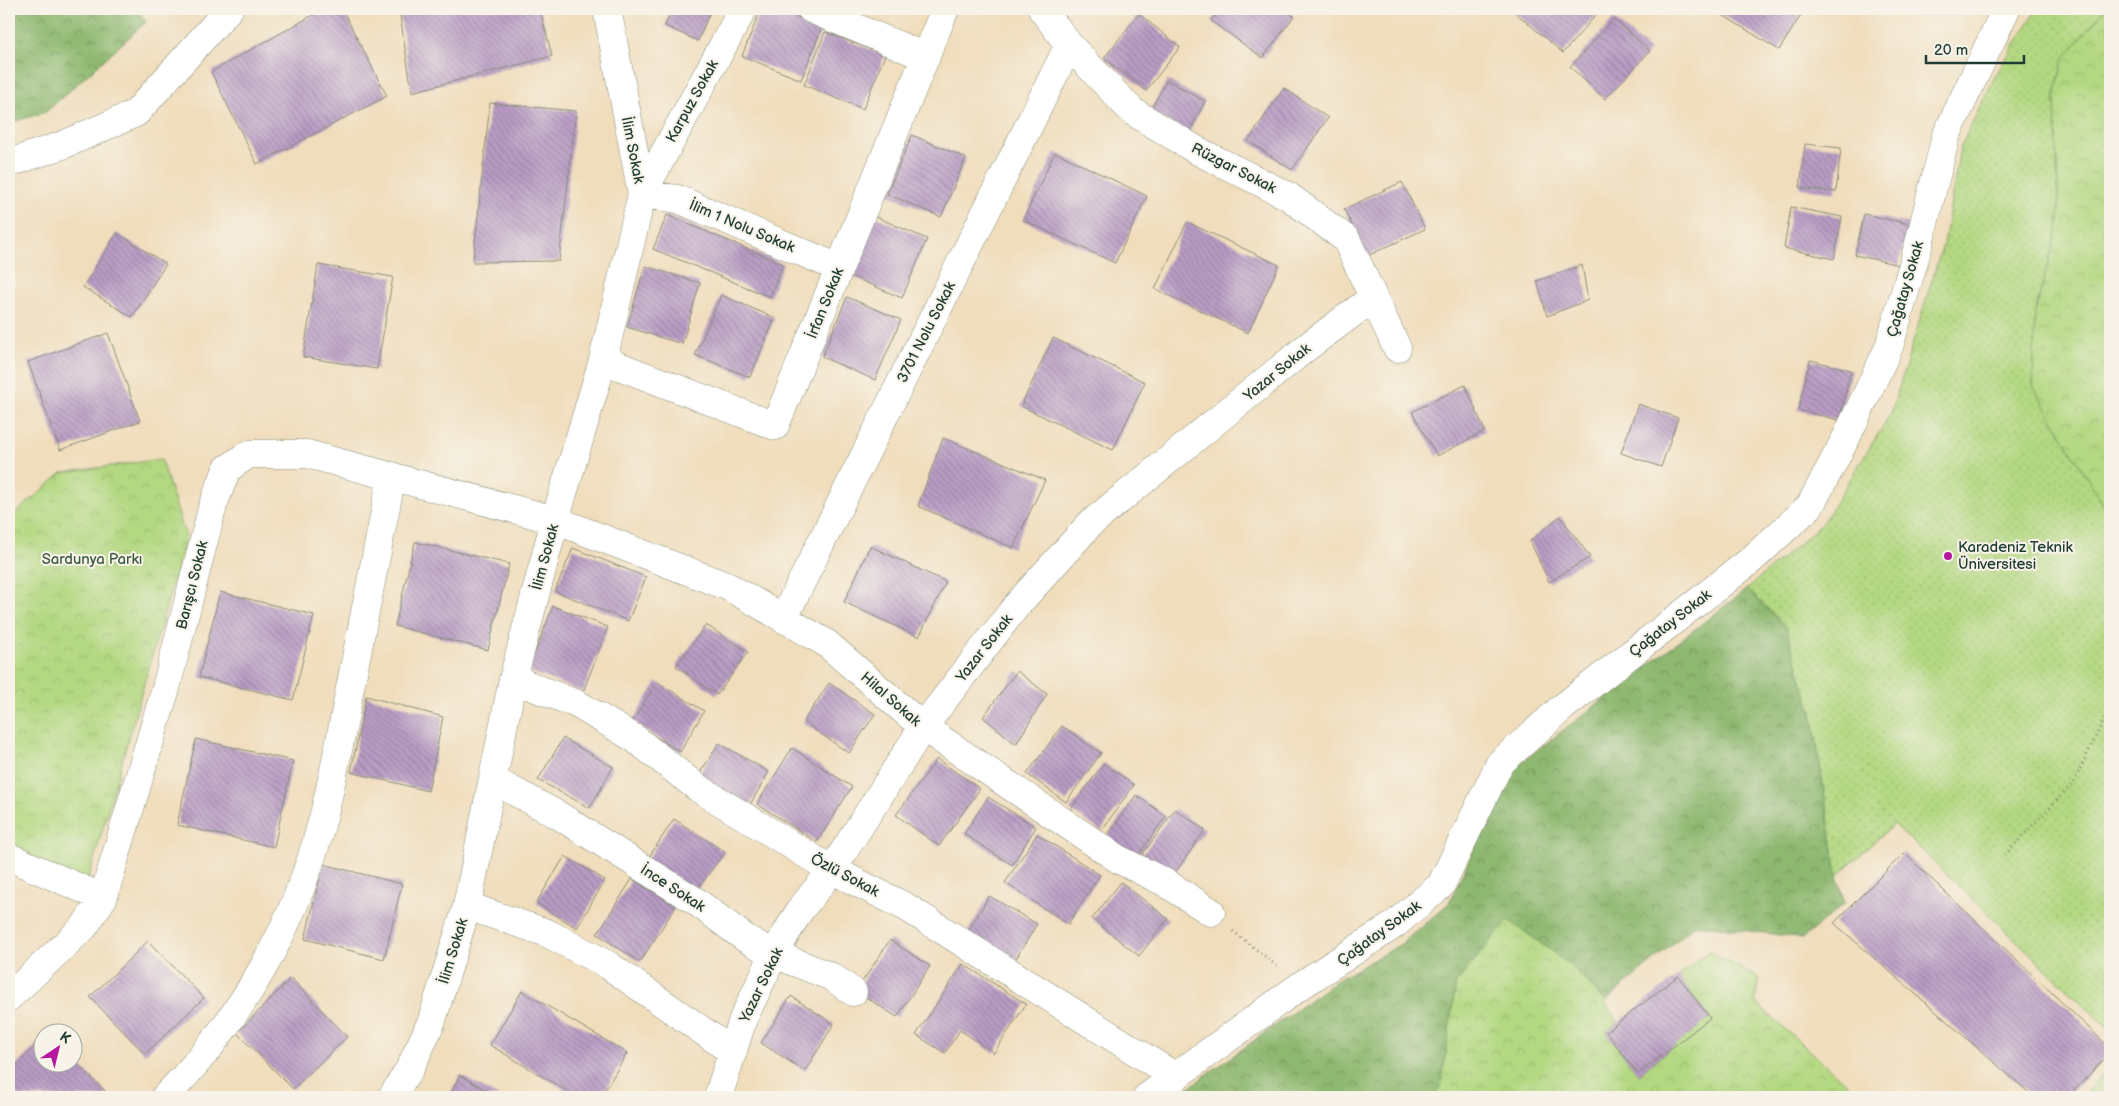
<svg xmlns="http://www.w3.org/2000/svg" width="2119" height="1106" viewBox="0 0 2119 1106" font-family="'Balsamiq Sans',sans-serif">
<defs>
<pattern id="grass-dots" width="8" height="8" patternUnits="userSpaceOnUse" patternTransform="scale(1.25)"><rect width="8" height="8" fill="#b3d881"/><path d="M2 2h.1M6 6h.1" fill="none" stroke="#9aba70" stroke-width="1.8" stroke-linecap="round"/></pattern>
<pattern id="forest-crowns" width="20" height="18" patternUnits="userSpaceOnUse" patternTransform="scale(1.25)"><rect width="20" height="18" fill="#8eb86f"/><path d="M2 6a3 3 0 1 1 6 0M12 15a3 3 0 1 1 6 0" fill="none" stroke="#73975c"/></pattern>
<pattern id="park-crowns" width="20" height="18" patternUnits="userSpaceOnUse" patternTransform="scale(1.25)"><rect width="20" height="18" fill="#b3d881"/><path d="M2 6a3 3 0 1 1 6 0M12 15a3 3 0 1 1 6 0" fill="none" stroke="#9aba70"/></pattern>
<pattern id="building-back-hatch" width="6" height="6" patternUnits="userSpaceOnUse" patternTransform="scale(1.25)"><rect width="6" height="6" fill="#b99cc5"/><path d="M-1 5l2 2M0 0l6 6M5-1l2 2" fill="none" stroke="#9680a1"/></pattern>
</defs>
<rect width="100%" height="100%" fill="#f7f3e8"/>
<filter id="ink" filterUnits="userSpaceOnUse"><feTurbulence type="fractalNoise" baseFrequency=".02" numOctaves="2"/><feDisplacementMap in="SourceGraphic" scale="10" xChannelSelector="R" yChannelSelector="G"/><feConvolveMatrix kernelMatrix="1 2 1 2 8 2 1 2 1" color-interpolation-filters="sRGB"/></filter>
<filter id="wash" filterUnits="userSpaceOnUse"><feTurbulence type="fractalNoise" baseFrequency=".0096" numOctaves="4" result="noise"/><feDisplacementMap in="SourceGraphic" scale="20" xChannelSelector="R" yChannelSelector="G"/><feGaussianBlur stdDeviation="1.12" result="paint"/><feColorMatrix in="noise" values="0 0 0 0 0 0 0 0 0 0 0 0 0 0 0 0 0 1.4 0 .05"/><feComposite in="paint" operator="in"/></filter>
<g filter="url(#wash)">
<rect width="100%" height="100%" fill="#f0ddbc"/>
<path fill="url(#grass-dots)" stroke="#698a5a" d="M2037,9H2105L2063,60L2055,96L2059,224L2035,313L2105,508H2110V1030L1894,824L1837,876L1812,714L1786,627L1747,589L1823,523L1891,413L1945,238L1960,148L1995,76Z
M2110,1066V1097H2082Z"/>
<path fill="url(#forest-crowns)" stroke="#567a52" d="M9,9H137L146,22L46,112L9,123Z
M1747,589L1786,627L1812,714L1837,876L1845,903L1803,938L1696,924L1606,1001L1555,953L1508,921L1456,983L1441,1087L1433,1097H1176L1339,979L1401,944L1449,903L1509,772Z"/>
<path fill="url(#park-crowns)" stroke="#698a5a" d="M2105,9H2110V508H2105L2033,386L2035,313L2059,224L2055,96L2063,60Z
M161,459L186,537L84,894L9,870V519L62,473Z
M1508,920C1549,949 1594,978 1618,1023L1606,1032L1638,1074L1710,1018L1678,976L1709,951L1760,979L1755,1002L1861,1097H1433L1441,1087L1456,983Z"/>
<g id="blocks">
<path fill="url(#building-back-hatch)" d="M324,9H342L387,96L257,164L211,72Z
M399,9H540L552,56L412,92Z
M672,9H711L698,41L665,26Z
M761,9H778L822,27L801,80L742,56Z
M1220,9H1284L1294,16L1263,58L1211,21Z
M1511,9H1601L1563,53Z
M1717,9H1805L1779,50L1716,11Z
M1139,14L1180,47L1146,91L1104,58Z
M1614,19L1650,51L1605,99L1570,67Z
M825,32L885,55L863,109L804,85Z
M1167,80L1205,101L1189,133L1149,112Z
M1284,88L1328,118L1292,170L1248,141Z
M490,103L576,111L559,261L473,262Z
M912,135L966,158L941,217L887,194Z
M1805,144L1841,148L1836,192L1800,188Z
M1055,152L1147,196L1115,263L1023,220Z
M1402,182L1425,229L1367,256L1344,209Z
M1791,207L1842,217L1834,259L1784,248Z
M1864,214L1909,224L1899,265L1855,255Z
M667,215L783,264L770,297L653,249Z
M874,216L927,239L902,298L848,275Z
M1187,222L1279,265L1248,333L1155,289Z
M117,233L166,264L132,317L83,287Z
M318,265L393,277L377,369L303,357Z
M1582,265L1588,300L1547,316L1537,281Z
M645,266L700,283L682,344L627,327Z
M721,295L775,318L750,377L695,355Z
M847,297L901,320L875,380L822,357Z
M108,333L140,421L60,450L28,362Z
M1053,338L1145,382L1113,450L1021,406Z
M1810,360L1851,370L1839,420L1798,410Z
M1465,385L1485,431L1437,456L1412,412Z
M1638,404L1678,418L1661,467L1621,453Z
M943,438L1045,480L1013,548L918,506Z
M1560,516L1590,557L1549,582L1530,541Z
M415,542L509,564L488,650L395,626Z
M870,546L946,582L919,637L844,602Z
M573,548L646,577L628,621L555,591Z
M220,592L314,615L293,700L199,677Z
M553,606L608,627L583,692L528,671Z
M706,625L748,652L717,695L676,666Z
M1017,671L1047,694L1016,744L983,717Z
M657,682L704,711L680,752L632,722Z
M829,683L875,714L849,753L803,722Z
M366,696L443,717L428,791L351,772Z
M1062,726L1101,753L1066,802L1027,774Z
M563,738L613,767L590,808L538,780Z
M196,739L293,761L274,847L177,825Z
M719,743L769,772L745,813L693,784Z
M792,748L852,787L817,842L757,804Z
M937,759L980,789L939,846L896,815Z
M1104,763L1134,785L1101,831L1070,810Z
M1136,795L1166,816L1133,863L1103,842Z
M988,797L1036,827L1012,865L964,834Z
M1175,809L1205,830L1172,877L1142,855Z
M674,819L725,852L693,895L643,866Z
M1037,834L1100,875L1068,924L1005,883Z
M1904,853L2110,1048V1053L2068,1097H2034L1834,923Z
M565,856L605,880L577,928L536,903Z
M323,864L402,884L384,959L305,939Z
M632,879L676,906L640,962L597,934Z
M1121,882L1168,919L1139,956L1092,919Z
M989,896L1037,924L1012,965L965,936Z
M890,940L930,966L897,1017L856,991Z
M148,941L204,998L145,1054L90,997Z
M963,964L1026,1004L994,1053L960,1030L945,1053L916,1035Z
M1678,976L1710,1018L1638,1074L1606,1032Z
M291,978L347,1037L293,1089L237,1033Z
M522,991L627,1053L601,1097H577L490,1045Z
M791,996L834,1024L805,1071L761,1043Z
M42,1039V1064H72V1058L107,1093L103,1097H9V1073Z
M460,1075L499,1097H449Z"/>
</g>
</g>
<g filter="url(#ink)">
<use href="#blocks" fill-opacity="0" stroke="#888d78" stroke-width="1"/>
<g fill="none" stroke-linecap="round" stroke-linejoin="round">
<defs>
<path id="minor" d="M743,9L642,194L678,199L839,268
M811,9L926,57
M1042,9L1069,45L1132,111L1198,151L1288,196L1346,239L1397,348
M9,163L63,145L136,113L229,9
M603,360L775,426L945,9
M783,619L1069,45
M513,679L577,704L634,738L698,788L832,870L906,907L1176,1077
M493,780L558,815L694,900L745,938L774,954L832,977L853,992
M9,857L103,898
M467,906L547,933L608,965L733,1052
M9,997L84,927L103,898L166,688L213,505L227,469L249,454H307L555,520L729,587L826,643L923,727L1118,859L1166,883L1211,912
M165,1097C242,1019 296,924 323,818C334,775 342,731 350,688C364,617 378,547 392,476
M392,1097L410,1068L431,1023L467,906L513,679L555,520L603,360L642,194L607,9
M718,1097L743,1019L774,954L800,910L832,870L923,727L1017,605L1090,524L1307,347L1373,298
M1147,1097L1300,986L1394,925L1441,885L1500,763L1563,707L1750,561L1810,506L1846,438L1889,347L1918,247L1946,136L2006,9"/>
</defs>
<use href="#minor" stroke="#888d78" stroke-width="29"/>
<path stroke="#888d78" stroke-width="3" stroke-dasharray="1 4" stroke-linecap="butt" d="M2005,855L2074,782L2110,707
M1233,931L1277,966"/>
<use href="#minor" stroke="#fff" stroke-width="28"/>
</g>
</g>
<circle fill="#b5179e" stroke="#f7f3e8" stroke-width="2" cx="1948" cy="556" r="5"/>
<g text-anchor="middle" stroke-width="4" stroke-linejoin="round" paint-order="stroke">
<g font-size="15" fill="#1f3d34" stroke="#f7f3e8">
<text transform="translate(692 101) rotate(-61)" y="5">Karpuz Sokak</text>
<text transform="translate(633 150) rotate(79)" y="5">İlim Sokak</text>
<text transform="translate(1234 168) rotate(27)" y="5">Rüzgar Sokak</text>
<text transform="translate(742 226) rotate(23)" y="5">İlim 1 Nolu Sokak</text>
<text transform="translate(1905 289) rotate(-74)" y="5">Çağatay Sokak</text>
<text transform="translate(825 303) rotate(-68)" y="5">İrfan Sokak</text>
<text transform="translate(926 332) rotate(-63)" y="5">3701 Nolu Sokak</text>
<text transform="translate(1277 372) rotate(-39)" y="5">Yazar Sokak</text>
<text transform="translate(545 557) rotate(-75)" y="5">İlim Sokak</text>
<text transform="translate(192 585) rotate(-76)" y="5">Barışcı Sokak</text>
<text transform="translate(1670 623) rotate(-38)" y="5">Çağatay Sokak</text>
<text transform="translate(984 648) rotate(-52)" y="5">Yazar Sokak</text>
<text transform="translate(891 699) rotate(41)" y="5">Hilal Sokak</text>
<text transform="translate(845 875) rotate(28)" y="5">Özlü Sokak</text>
<text transform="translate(673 888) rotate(33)" y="5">İnce Sokak</text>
<text transform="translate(1379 933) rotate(-36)" y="5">Çağatay Sokak</text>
<text transform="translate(453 951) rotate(-73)" y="5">İlim Sokak</text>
<text transform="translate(761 985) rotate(-64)" y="5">Yazar Sokak</text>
</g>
<g font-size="15" fill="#1f3d34" stroke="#f7f3e8" text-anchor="start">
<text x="1958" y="552">Karadeniz Teknik<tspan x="1958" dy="17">Üniversitesi</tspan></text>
</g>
<g font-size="15" fill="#3d5c43" stroke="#f7f3e8">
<text x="92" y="564">Sardunya Parkı</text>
</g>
</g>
<rect width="2119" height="1106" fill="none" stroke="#f7f3e8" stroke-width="30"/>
<g transform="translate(58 1048) rotate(35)"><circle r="24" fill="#f7f3e8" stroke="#a1aaa0"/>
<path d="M0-4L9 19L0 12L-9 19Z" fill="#b5179e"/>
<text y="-8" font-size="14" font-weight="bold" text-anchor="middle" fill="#1f3d34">K</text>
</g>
<path d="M1926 55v8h98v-8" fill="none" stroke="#1f3d34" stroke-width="2.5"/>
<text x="1934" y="55" font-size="15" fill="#1f3d34" stroke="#f7f3e8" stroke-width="4" paint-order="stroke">20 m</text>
</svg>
